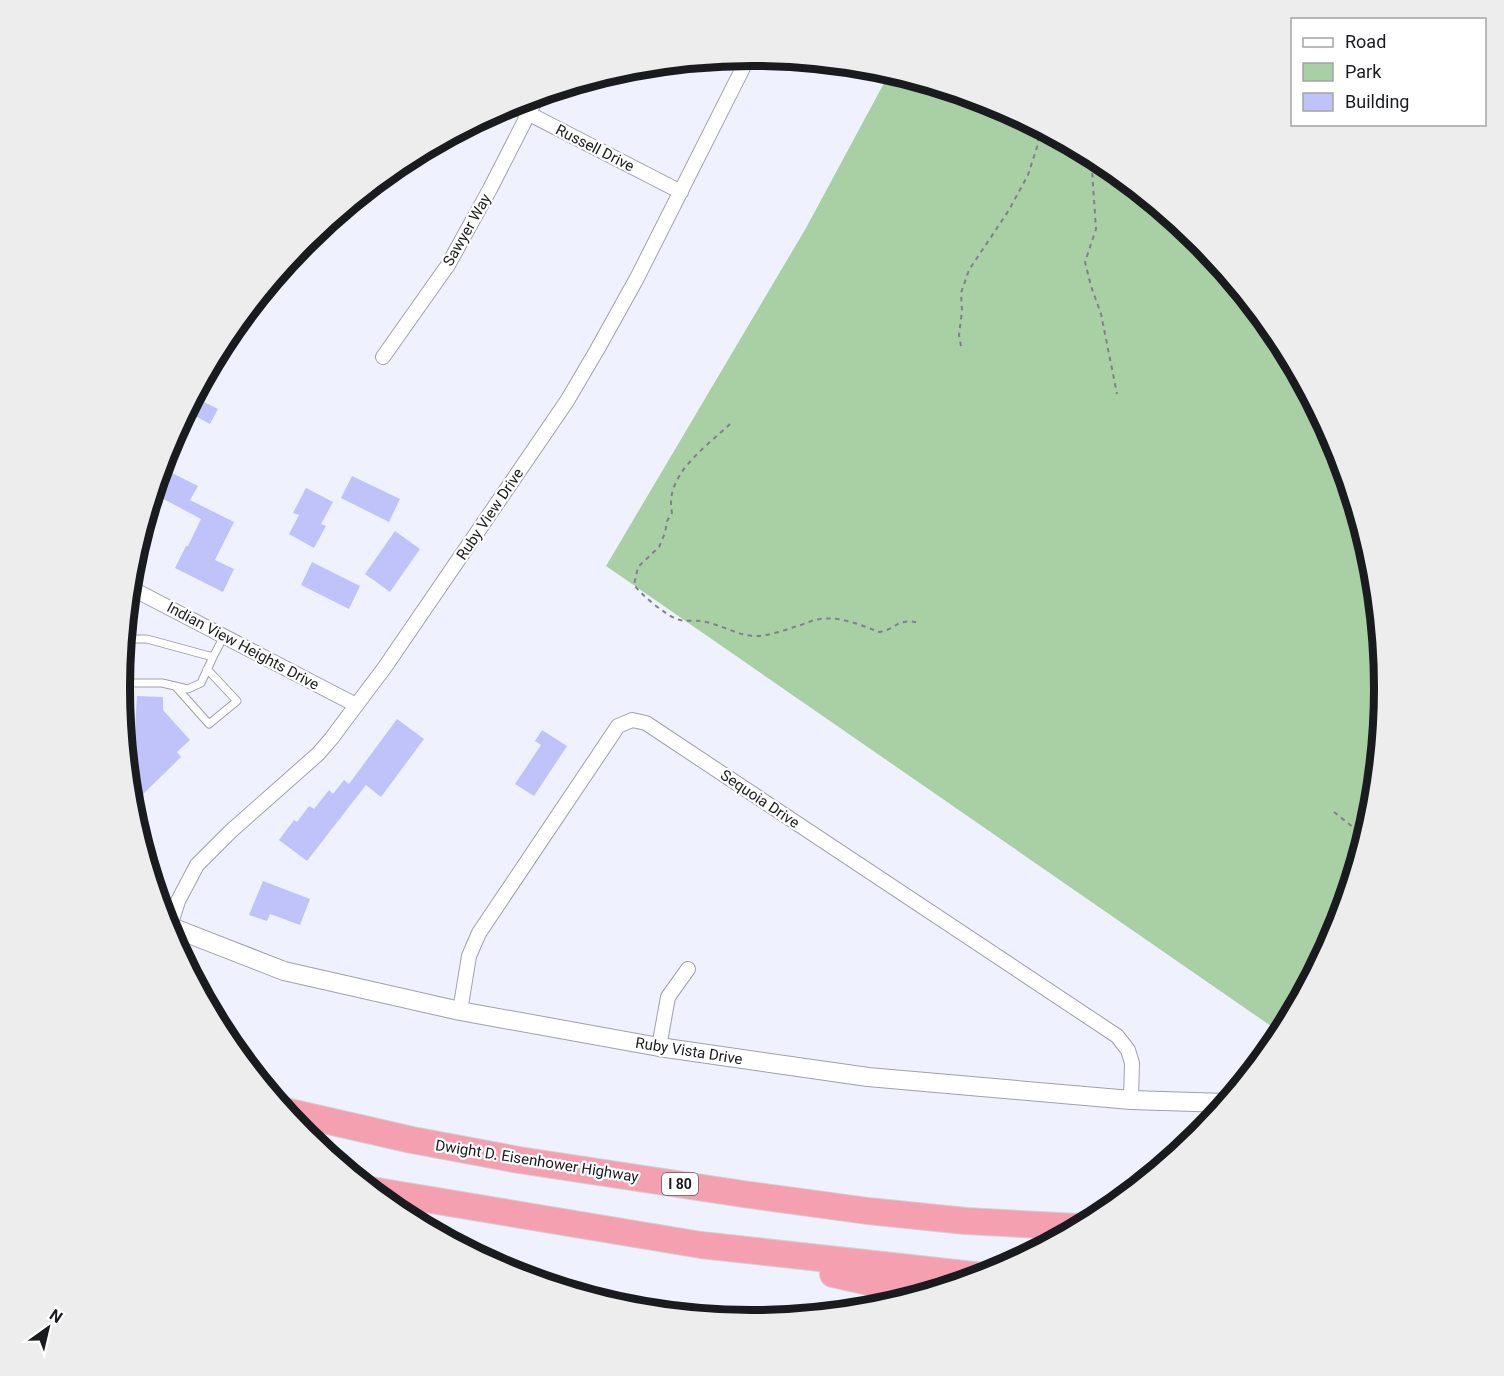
<svg xmlns="http://www.w3.org/2000/svg" width="1504" height="1376" viewBox="0 0 1504 1376" font-family="Roboto,sans-serif">
<rect width="100%" height="100%" fill="#eff2fe"/>
<path fill="#a9cfa5" d="M890,72L994,104L1104,162L1199,241L1278,337L1336,446L1372,565L1384,688L1372,812L1336,930L1281,1033L606,566L806,228Z"/>
<path fill="#bfc3f9" d="M194,397L218,409L210,424L186,411Z
M168,471L198,486L190,500L234,522L215,560L234,569L223,592L175,568L186,546H188L201,519L156,495Z
M352,476L400,499L389,522L341,498Z
M306,488L333,502L321,524L326,526L314,548L289,534L299,515L293,513Z
M395,531L420,549L390,592L365,574Z
M312,562L360,586L349,609L301,585Z
M137,696L163,697V710L190,740L177,752L181,757L131,806L122,713L135,727Z
M397,719L424,739L381,797L366,785L307,861L279,840L294,820L297,822L309,806L314,809L329,790L333,794L344,780L349,784Z
M542,730L567,746L534,796L515,784L541,745L535,741Z
M263,881L310,899L300,925L270,914L267,921L249,915Z"/>
<g fill="none" stroke-linecap="round" stroke-linejoin="round">
<defs>
<path id="service" d="M124,639H147L213,657
M120,683H162L188,689L201,683L213,657L224,636
M176,687L209,724L237,701L207,669"/>
<path id="minor" d="M510,104L681,192
M383,357L448,265L490,189L538,95
M129,587L356,705
M170,926L178,901L197,865L231,831L318,754L331,739L385,667L567,401L597,350L637,278L749,56
M460,1011L469,956L479,933L618,726L632,720L646,723L1117,1036L1128,1050L1132,1063L1131,1100
M659,1047L668,997L688,969"/>
<path id="tertiary" d="M166,925L284,971L460,1011L659,1047L868,1077L1131,1100L1226,1103"/>
<path id="motorway" d="M285,1111L412,1140L519,1160L743,1194L868,1211L966,1221L1078,1227
M371,1190L701,1245L983,1276
M833,1274L923,1294"/>
</defs>
<use href="#service" stroke="#9ea1ab" stroke-width="9"/>
<use href="#minor" stroke="#9ea1ab" stroke-width="16"/>
<use href="#tertiary" stroke="#9ea1ab" stroke-width="20"/>
<use href="#motorway" stroke="#d1d1d2" stroke-width="28"/>
<path stroke="#7f8189" stroke-width="2" stroke-dasharray="4.5 4.5" stroke-linecap="butt" d="M1091,155L1096,229L1085,262L1091,286L1101,314L1117,394
M961,346L959,335L962,311L961,293L969,270L1009,210L1028,175L1037,147L1040,128
M730,424C705,448 664,475 672,513L667,521L665,533L659,547L638,567L634,585C643,596 664,614 677,619C684,622 693,620 700,621C720,623 738,637 758,636C770,635 783,631 794,627C803,625 811,620 820,619C840,616 861,625 879,632C896,630 897,617 919,623
M1334,812L1359,832L1366,834"/>
<use href="#service" stroke="#fff" stroke-width="7"/>
<use href="#minor" stroke="#fff" stroke-width="14"/>
<use href="#tertiary" stroke="#fff" stroke-width="18"/>
<use href="#motorway" stroke="#f5a0b0" stroke-width="26"/>
</g>
<g text-anchor="middle" stroke-width="4.5" stroke-linejoin="round" paint-order="stroke">
<rect fill="#fff" stroke="#5f5f62" stroke-width="1.5" x="662" y="1173" width="36" height="22" rx="4.5"/>
<g font-size="14" font-weight="bold" fill="#1a1b1f">
<text x="680" y="1189">I 80</text>
</g>
<g font-size="15" fill="#1a1b1f" stroke="#fff">
<text transform="translate(595 148) rotate(27)" y="5">Russell Drive</text>
<text transform="translate(467 230) rotate(-60)" y="5">Sawyer Way</text>
<text transform="translate(490 514) rotate(-56)" y="5">Ruby View Drive</text>
<text transform="translate(243 646) rotate(28)" y="5">Indian View Heights Drive</text>
<text transform="translate(760 799) rotate(34)" y="5">Sequoia Drive</text>
<text transform="translate(689 1051) rotate(9)" y="5">Ruby Vista Drive</text>
<text transform="translate(537 1161) rotate(9)" y="5">Dwight D. Eisenhower Highway</text>
</g>
</g>
<path d="M0 0H1504V1376H0ZM130 688a622 622 0 1 1 1244 0a622 622 0 1 1-1244 0Z" fill="#ededed" fill-rule="evenodd"/>
<path fill="none" stroke="#1a1b1f" stroke-width="8" d="M130 688a622 622 0 1 1 1244 0a622 622 0 1 1-1244 0Z"/>
<rect x="1291" y="18" width="195" height="108" fill="#ffffff" stroke="#a3a4a5" stroke-width="1.5"/>
<rect x="1303" y="38" width="30" height="9" fill="#ffffff" stroke="#a3a4a5" stroke-width="1.5"/>
<text x="1345" y="48" font-size="18" fill="#1a1b1f">Road</text>
<rect x="1303" y="63" width="30" height="18" fill="#a9cfa5" stroke="#a3a4a5" stroke-width="1.5"/>
<text x="1345" y="78" font-size="18" fill="#1a1b1f">Park</text>
<rect x="1303" y="93" width="30" height="18" fill="#bfc3f9" stroke="#a3a4a5" stroke-width="1.5"/>
<text x="1345" y="108" font-size="18" fill="#1a1b1f">Building</text>
<g transform="translate(48 1328) rotate(34)" stroke="#ffffff" stroke-width="4.5" paint-order="stroke">
<path d="M0-4.5L10 22L0 15L-10 22Z" fill="#1a1b1f"/>
<text y="-9" font-size="16" font-weight="bold" text-anchor="middle" fill="#1a1b1f">N</text>
</g>
</svg>
